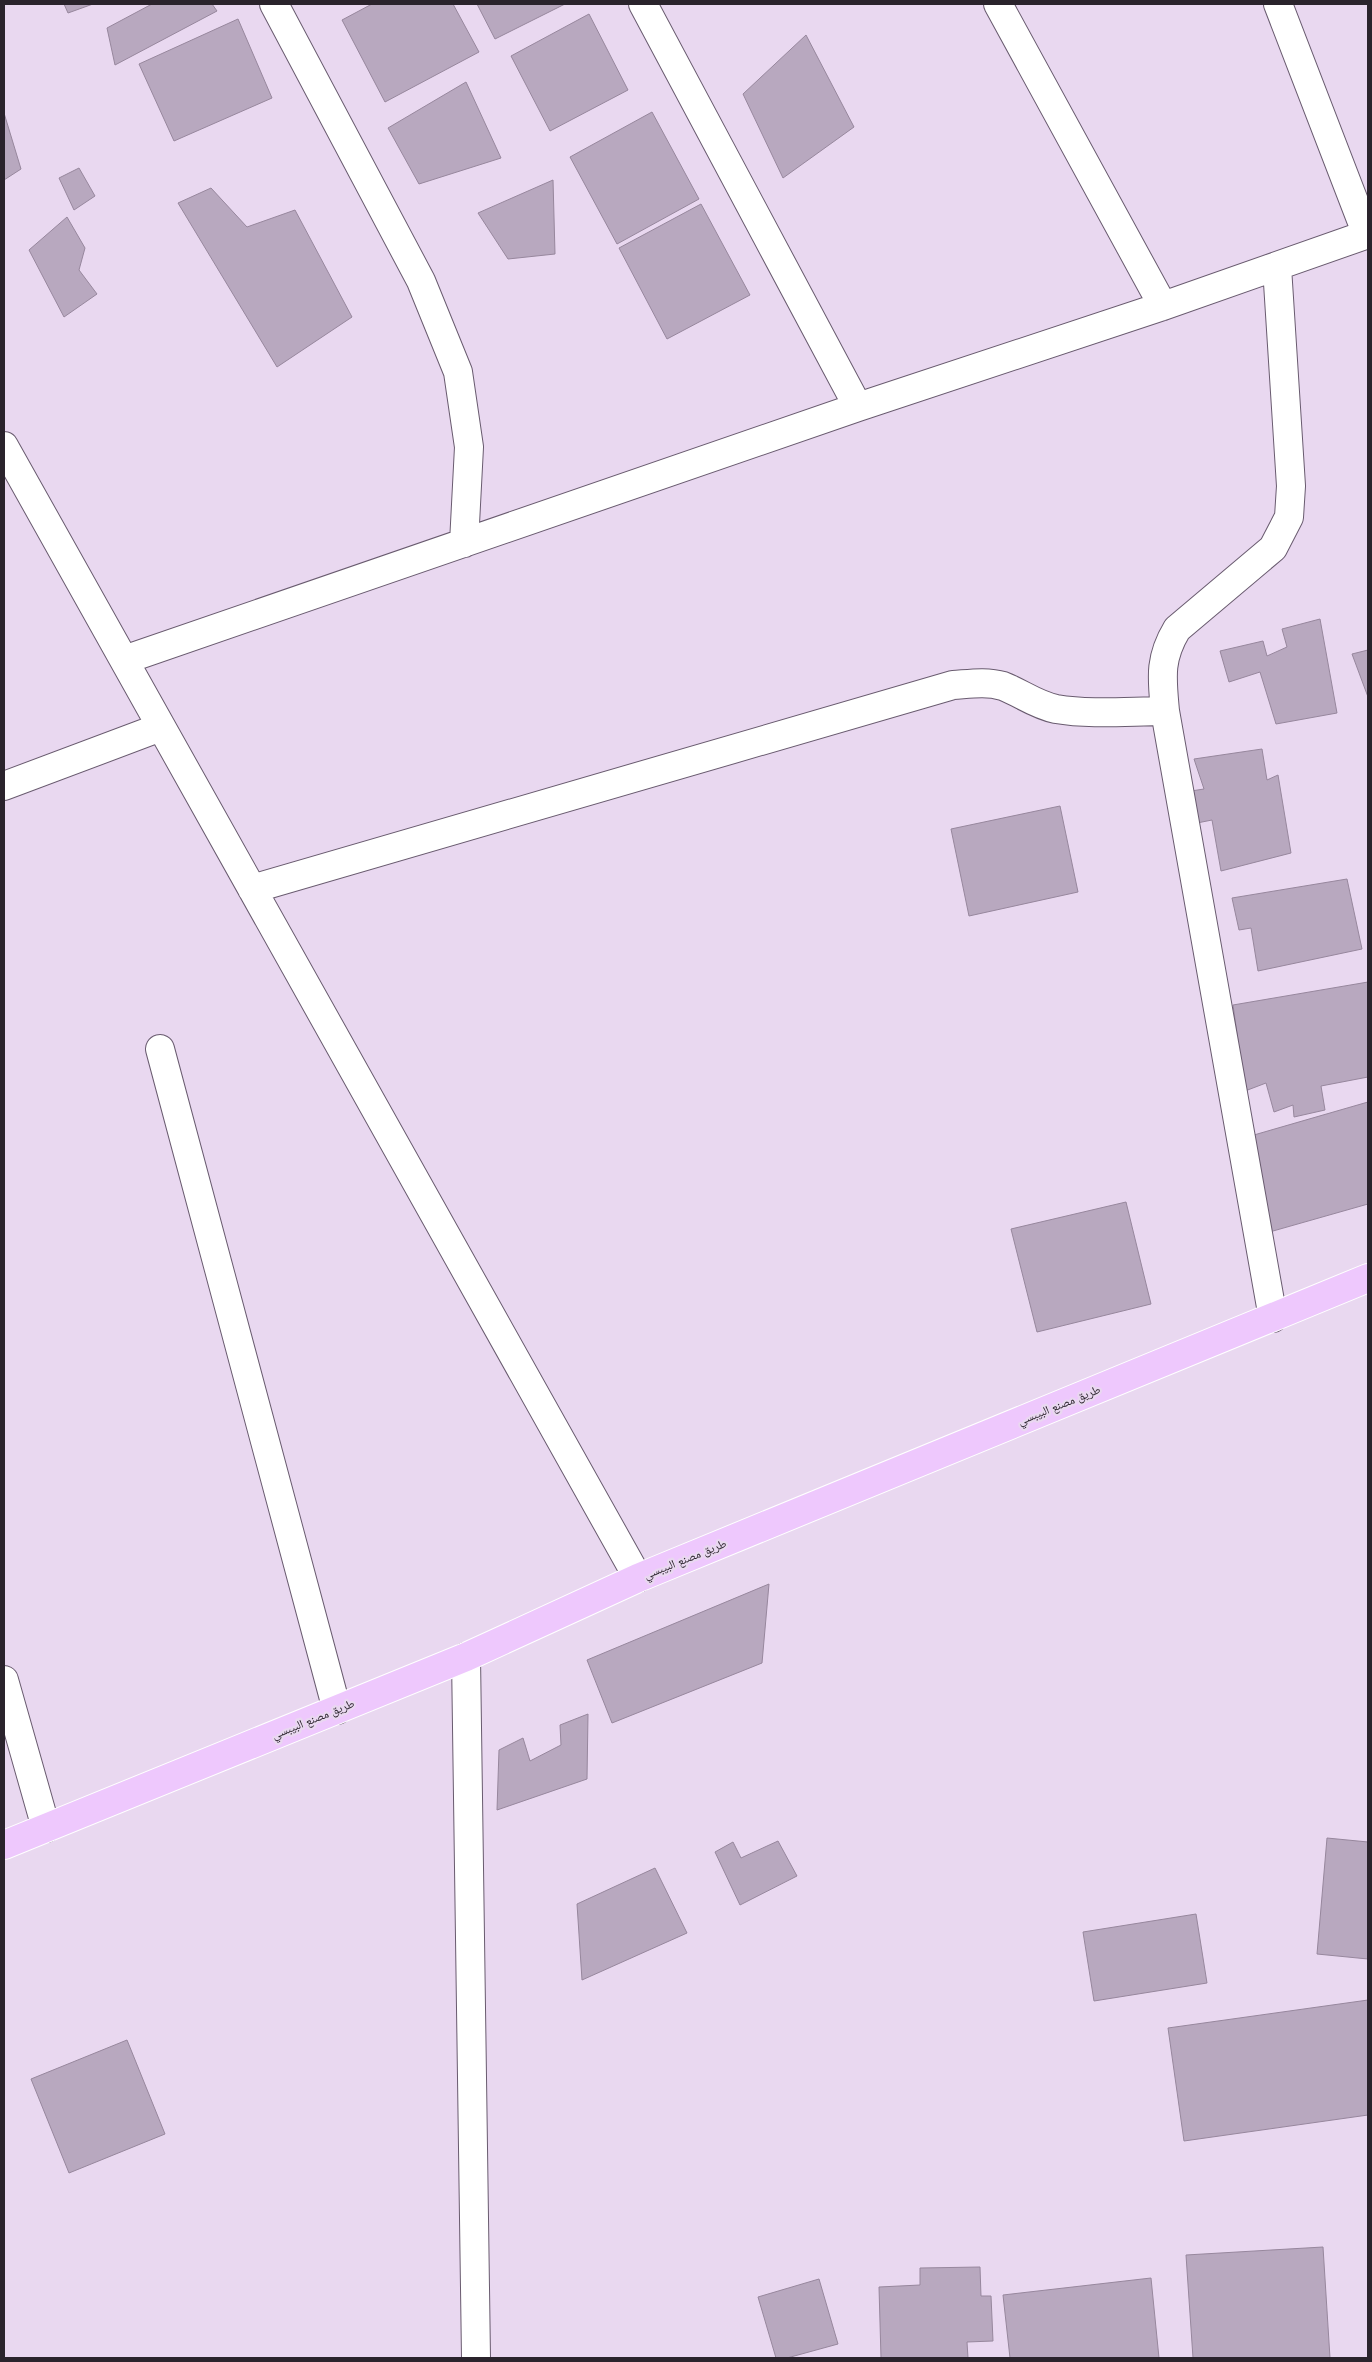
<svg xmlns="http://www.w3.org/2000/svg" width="1372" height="2362" viewBox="0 0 1372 2362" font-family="'DM Sans','Noto Naskh Arabic',sans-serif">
<rect width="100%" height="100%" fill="#e9d8f0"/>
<path fill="#b8a8bf" stroke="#97879d" d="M64,4H93L68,13Z
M152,4H212L217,11L115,65L107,28Z
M372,4H453L479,52L385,102L342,20Z
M477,4H565L495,39Z
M589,14L628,90L550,131L511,56Z
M238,19L272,98L174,141L139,64Z
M806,35L854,127L783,178L743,94Z
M466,82L501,158L419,184L388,128Z
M652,112L699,199L617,244L570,157Z
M4,113L21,169L4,180Z
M79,168L95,196L74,210L59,178Z
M553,180L555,254L508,259L478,213Z
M211,188L247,227L295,210L352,317L277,367L178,203Z
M701,204L750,295L667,339L619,248Z
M67,217L85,248L79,270L97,294L64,317L29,250Z
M1320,619L1337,713L1276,724L1260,672L1229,682L1220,651L1263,641L1267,656L1287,647L1282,629Z
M1368,650V697L1352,654Z
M1262,749L1267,780L1278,775L1291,853L1221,871L1212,820L1197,823L1191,791L1204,789L1194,759Z
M1060,806L1078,892L969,916L951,829Z
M1347,879L1362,949L1258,971L1251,928L1239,930L1232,898Z
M1368,982V1077L1321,1086L1325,1110L1294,1117L1293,1105L1274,1112L1266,1083L1245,1091L1233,1005Z
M1368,1102V1204L1266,1233L1247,1137Z
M1126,1202L1151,1304L1037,1332L1011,1229Z
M769,1584L762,1663L612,1723L587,1660Z
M588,1714L587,1779L497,1810L499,1750L523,1738L530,1761L561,1745L560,1725Z
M1327,1838L1368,1842V1959L1317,1954Z
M778,1841L797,1876L740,1905L715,1852L733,1842L741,1858Z
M655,1868L687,1933L582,1980L577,1904Z
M1196,1914L1207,1983L1094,2001L1083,1932Z
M1368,2000V2115L1184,2141L1168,2028Z
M127,2040L165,2134L69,2173L31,2079Z
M1323,2247L1330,2358H1193L1186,2255Z
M980,2267L981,2296H991L993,2341L967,2342L968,2358H881L879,2287L920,2285V2268Z
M1151,2278L1159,2358H1010L1003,2295Z
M819,2279L838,2344L787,2358H776L758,2297Z"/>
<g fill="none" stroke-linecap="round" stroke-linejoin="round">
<defs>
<path id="minor" d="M274,4L421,281L458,372L469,447L464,543
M643,4L858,407
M998,4L1163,306
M1278,4L1367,235
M4,446L638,1578
M124,660L858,407L1163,306L1368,234
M4,786L161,727
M252,889L953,685C969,684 986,681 1003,686C1021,693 1036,705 1056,709C1091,715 1130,711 1165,711
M160,1049L337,1710
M1273,1318L1165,711C1162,678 1159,659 1177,629L1273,548L1289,517L1291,486L1277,267
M466,1657L476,2358
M4,1680L46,1828"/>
<path id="major" d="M4,1845L466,1657L638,1578L1368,1278"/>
</defs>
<use href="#minor" stroke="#695b6f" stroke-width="30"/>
<use href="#major" stroke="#fff" stroke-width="30"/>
<use href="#minor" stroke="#fff" stroke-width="28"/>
<use href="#major" stroke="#eec8fd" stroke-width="28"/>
</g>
<g text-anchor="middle" stroke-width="4.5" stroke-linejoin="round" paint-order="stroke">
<g font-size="12" fill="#2a232c" stroke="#e9d8f0">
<text transform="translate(1059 1405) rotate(-22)" y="4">طريق مصنع البيبسي</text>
<text transform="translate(685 1559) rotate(-22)" y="4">طريق مصنع البيبسي</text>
<text transform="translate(313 1719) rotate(-22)" y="4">طريق مصنع البيبسي</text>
</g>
</g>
<rect width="1372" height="2362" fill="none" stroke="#2a232c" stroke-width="10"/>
</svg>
